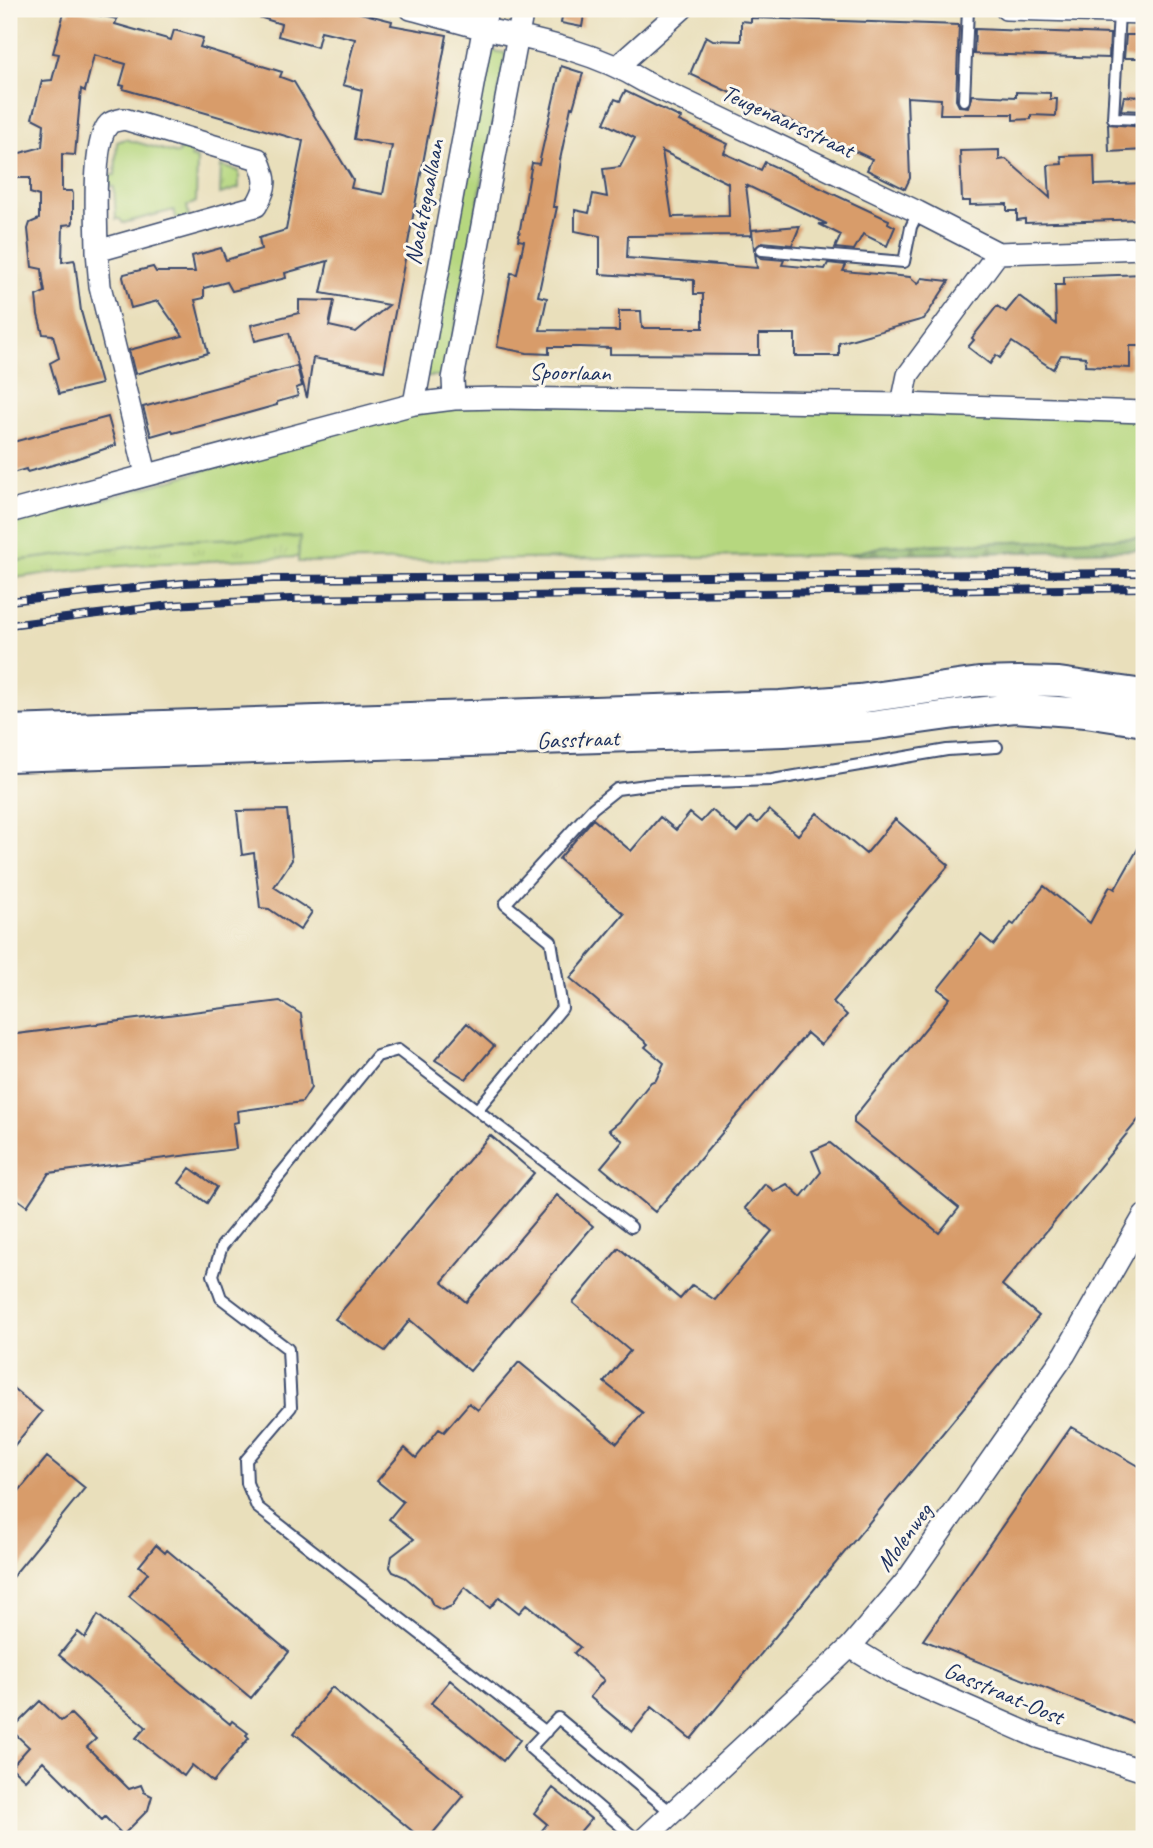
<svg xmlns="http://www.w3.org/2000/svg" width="1153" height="1848" viewBox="0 0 1153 1848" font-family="Caveat,sans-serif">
<defs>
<pattern id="forest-firs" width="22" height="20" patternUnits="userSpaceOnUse" patternTransform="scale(1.75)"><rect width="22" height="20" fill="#90b86e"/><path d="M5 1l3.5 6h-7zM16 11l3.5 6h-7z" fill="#75965e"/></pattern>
<pattern id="park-tufts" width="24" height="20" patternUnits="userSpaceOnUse" patternTransform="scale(1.75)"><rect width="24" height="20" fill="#b6d77f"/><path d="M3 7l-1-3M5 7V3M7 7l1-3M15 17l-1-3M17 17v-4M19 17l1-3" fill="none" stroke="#9cb970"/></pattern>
</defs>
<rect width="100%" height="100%" fill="#fbf7ec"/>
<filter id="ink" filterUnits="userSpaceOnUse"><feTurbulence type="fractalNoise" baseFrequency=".0143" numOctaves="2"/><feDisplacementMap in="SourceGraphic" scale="14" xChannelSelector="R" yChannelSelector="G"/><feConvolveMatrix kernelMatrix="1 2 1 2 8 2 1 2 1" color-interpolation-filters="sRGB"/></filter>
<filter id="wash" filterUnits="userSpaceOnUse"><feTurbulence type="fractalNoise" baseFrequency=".00686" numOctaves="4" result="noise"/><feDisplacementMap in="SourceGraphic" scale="28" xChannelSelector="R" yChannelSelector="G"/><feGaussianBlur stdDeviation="1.57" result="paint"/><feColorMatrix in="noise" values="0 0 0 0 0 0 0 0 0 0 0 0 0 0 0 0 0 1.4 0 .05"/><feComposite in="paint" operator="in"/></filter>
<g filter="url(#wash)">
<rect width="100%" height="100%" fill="#e9dfbb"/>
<path fill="#b6d77f" stroke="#68836e" stroke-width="2" d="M487,50L506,53L446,376H425Z
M125,139L178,154L182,144L194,147L191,157L197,159L196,202L187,206L189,217L177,220L174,210L123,223L120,219H116L114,187L105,185V175H115L117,142Z
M467,402L1144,413V538L883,546L848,555L298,562L299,537L176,540L9,562V526L423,408Z"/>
<path fill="url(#forest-firs)" stroke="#567466" stroke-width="2" d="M1144,538V550L848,555L883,546Z"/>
<path fill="url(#park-tufts)" stroke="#68836e" stroke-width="2" d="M221,166L239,171V188L220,194Z
M300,537L298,557C201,561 104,564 9,579V562L176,540Z"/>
<g id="blocks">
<path fill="#d89c6b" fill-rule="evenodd" d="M70,9L117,19L115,24L171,40L174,30L203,38L200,47L282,72L280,77L294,82L353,180L351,188L383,194L392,146L354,139L362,90L343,85L355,39L321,31L317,47L278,36L281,24L246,13L247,9H345L392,21L391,25L447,35L384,371L313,358L307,398L289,333L255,341L251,325L299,313V300L334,301L329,326L356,332L389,305L321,293L328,261L285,273L286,278L232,291L227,282L204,288V298L195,300L208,353L135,374L129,350L183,336L158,301L131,308L123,277L124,274L153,267L156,272H195L192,256L221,248L226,260L261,249L259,238L286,230L303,141L123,89L124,86L120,85L126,64L94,55L85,91L81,89L75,155L62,154V191H72L73,194V222L72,224L63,225L62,262L74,260L75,262L81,311L101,384L59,394L50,363L59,358L56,346L53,335L43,334L38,315L36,296L45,292L43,280L42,269L32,267L28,229L30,223L39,219V196L30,193V178H9V156L42,147L44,124L32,118L42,81L52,80L59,54L53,53L64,13L69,14Z
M563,9H585L582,27L561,23Z
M751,18L959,25L956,100L959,106L968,107L972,95L1016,97V92L1050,93V99H1057L1056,116L1031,115V119L1013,120V114H940L941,99L907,97L910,178L905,189L867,170L872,159L690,74L706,36L713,40L741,41V21L751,22Z
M975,29L1110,34L1109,58L974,54Z
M1126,35H1144V58H1124Z
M561,66L583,73L573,108L571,107L560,160L553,207H557L538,296L547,298L540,330L619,331V311H641L642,328H703V294H694V280L600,274V236L575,231V210L589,213L593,194L607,197L603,169L620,167L635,138L604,123L615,99L620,101L625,91L681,118L679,121L728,144L724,153L761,170L765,162L889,220L888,223L895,227L887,246L863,234L854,250L835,248L841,235L819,224H827L746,185L752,235L628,236L627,258L757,268L755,253L761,258L784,260L782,265L825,269L828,263L846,265L843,271L910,277L918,284L922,278L949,281L924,319L839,343V356H795V334H759V355L610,354V348L579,347H549V354L527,353L497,347L511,273L517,274L524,241L518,240L532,163L539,164ZM662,151L728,183L729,216L672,217Z
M1124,96L1144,97V111L1121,110Z
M1108,124L1144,127V150L1109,152Z
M999,150V160L1006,159L1050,198L1048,165L1062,164L1061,156L1094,155L1095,185L1144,183V219L1025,223V219L1017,220V211H1007V204L970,205V201H962L960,151Z
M800,226L792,245L762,242L754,249L752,230Z
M1144,274V346H1130V368L1085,366L1086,357L1061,355L1053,369L1012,342L1000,358L996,355L990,364L968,347L974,340L972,338L997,306L1006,312L1019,296L1056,324L1055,285H1064V277Z
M297,366L302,386L296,388L298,396L277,402V405L223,420L173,433L172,430L151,436L143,407Z
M108,417L116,445L75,459L27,472L26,469L9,474V443Z
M287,810L292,860L274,887L312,912L300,930L269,909L260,908L254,853L242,855L237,811Z
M712,810L737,832L750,817L758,823L769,810L798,835L817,813L866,854L895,819L949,865L833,1002L847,1015L821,1045L807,1033L655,1212L601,1167L623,1141L609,1130L619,1122L651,1082L656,1080L664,1063L645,1047L648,1044L570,978L624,914L559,859L593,819L631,851L660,817L676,830L690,813L701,822Z
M1144,838V1113L1002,1285L1039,1316L691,1739L652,1707L632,1732L590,1697L604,1680L574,1653L580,1647L527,1604L519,1613L499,1597L490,1608L465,1587L452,1606L442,1610L433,1605L429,1597L405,1577L393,1572L390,1567L392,1556L414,1539L389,1519L403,1502L377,1481L405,1448L416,1458L439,1429L444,1432L469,1403L478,1410L519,1362L617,1443L643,1413L604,1382L630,1351L573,1303L619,1248L680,1299L692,1285L715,1300L772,1231L745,1208L765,1184L774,1191L787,1184L801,1197L821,1172L812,1151L830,1143L939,1233L959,1208L854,1123V1117L950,998L938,989L981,935L994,945L1011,923L1014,925L1044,886L1090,923L1110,886L1115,889Z
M280,1001L301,1014L311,1088L302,1102L237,1111L238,1122L233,1123L236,1149L49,1173L27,1206L9,1193V1035Z
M467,1023L494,1046L466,1079L435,1060Z
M490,1135L534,1173L442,1282L466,1302L557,1195L593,1226L470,1371L410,1320L385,1351L335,1319Z
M190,1168L217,1187L207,1203L179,1183Z
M9,1385L42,1412L9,1452Z
M1071,1427L1144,1469V1727L923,1640Z
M47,1457L85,1488L9,1581V1503Z
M156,1545L165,1553L167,1550L289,1652L251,1698L129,1596L148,1573L139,1566Z
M98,1615L230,1724L232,1721L248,1733L246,1735L249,1738L213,1782L192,1765L184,1776L148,1748L136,1738L146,1727L59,1655L78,1632L85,1638Z
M450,1680L520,1740L503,1761L431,1703Z
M332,1687L464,1796L428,1839H422L294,1733Z
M40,1701L61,1721L71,1714L96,1739L87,1747L129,1789L141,1785L144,1792L152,1796L148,1810L123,1835L105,1817L102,1820L43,1761L25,1780L11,1767L29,1747L11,1730Z
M553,1788L591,1819L574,1839H535L547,1824L534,1813Z"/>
</g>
</g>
<g filter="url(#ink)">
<use href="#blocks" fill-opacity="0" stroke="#3a496c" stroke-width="2"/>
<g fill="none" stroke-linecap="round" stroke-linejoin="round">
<defs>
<path id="service" d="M1119,13L1113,118L1144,119
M964,100L968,9
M762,250L904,262L911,227L918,212
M477,1110L562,1008L551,941L505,904L593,808L617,789L654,784L772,780L947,750L997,747
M546,1732L257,1507L247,1483L246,1460L291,1407L288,1349L221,1298L213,1275L222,1246L377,1056L398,1050L631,1227
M636,1839L530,1748L558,1718L672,1813"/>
<path id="minor" d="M411,9C435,15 460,23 485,29C540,41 596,52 645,82L918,212L998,253L1144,248
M1006,9L1144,13
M618,66L682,9
M124,119L258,159C267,179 268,186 256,206L97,251C97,225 91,141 109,124C112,121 119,120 124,119Z
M97,251L100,286L146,474
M454,399L453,379L523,9
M414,404L487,9
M902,404L908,375L998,253
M9,512L414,404L454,399L502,398L902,404L1144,412
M850,1647L898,1676L1037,1737L1144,1771
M644,1839L850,1647L907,1580L1065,1354L1144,1216"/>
<path id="tertiary" d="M9,730L780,705L859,699L979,682L1019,681L1059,682L1144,694
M9,757L784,732L870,726L956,714L1015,708L1086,713L1144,722"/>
</defs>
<use href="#service" stroke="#3a496c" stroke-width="14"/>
<use href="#minor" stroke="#3a496c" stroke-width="24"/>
<use href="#tertiary" stroke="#3a496c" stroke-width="32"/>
<use href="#service" stroke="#fff" stroke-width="10"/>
<use href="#minor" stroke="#fff" stroke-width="21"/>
<use href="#tertiary" stroke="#fff" stroke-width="28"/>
<defs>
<path id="rail" d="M9,601L183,583L273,579L1144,573
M9,625L171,605L290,599L1144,588"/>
</defs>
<use href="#rail" stroke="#1b2f5e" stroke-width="8"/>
<use href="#rail" stroke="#fbf7ec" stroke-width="5" stroke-dasharray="16" stroke-linecap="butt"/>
</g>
</g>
<g text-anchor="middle" stroke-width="6" stroke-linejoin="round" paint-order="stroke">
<g font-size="24" fill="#1b2f5e" stroke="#fbf7ec">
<text transform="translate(788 121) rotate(25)" y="8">Teugenaarsstraat</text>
<text transform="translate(424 202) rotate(-79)" y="8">Nachtegaallaan</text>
<text transform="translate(570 372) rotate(1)" y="8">Spoorlaan</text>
<text transform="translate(578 739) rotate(-2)" y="8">Gasstraat</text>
<text transform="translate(904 1537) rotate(-54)" y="8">Molenweg</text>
<text transform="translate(1004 1693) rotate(23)" y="8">Gasstraat-Oost</text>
</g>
</g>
<rect width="1153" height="1848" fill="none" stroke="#fbf7ec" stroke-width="35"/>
</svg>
